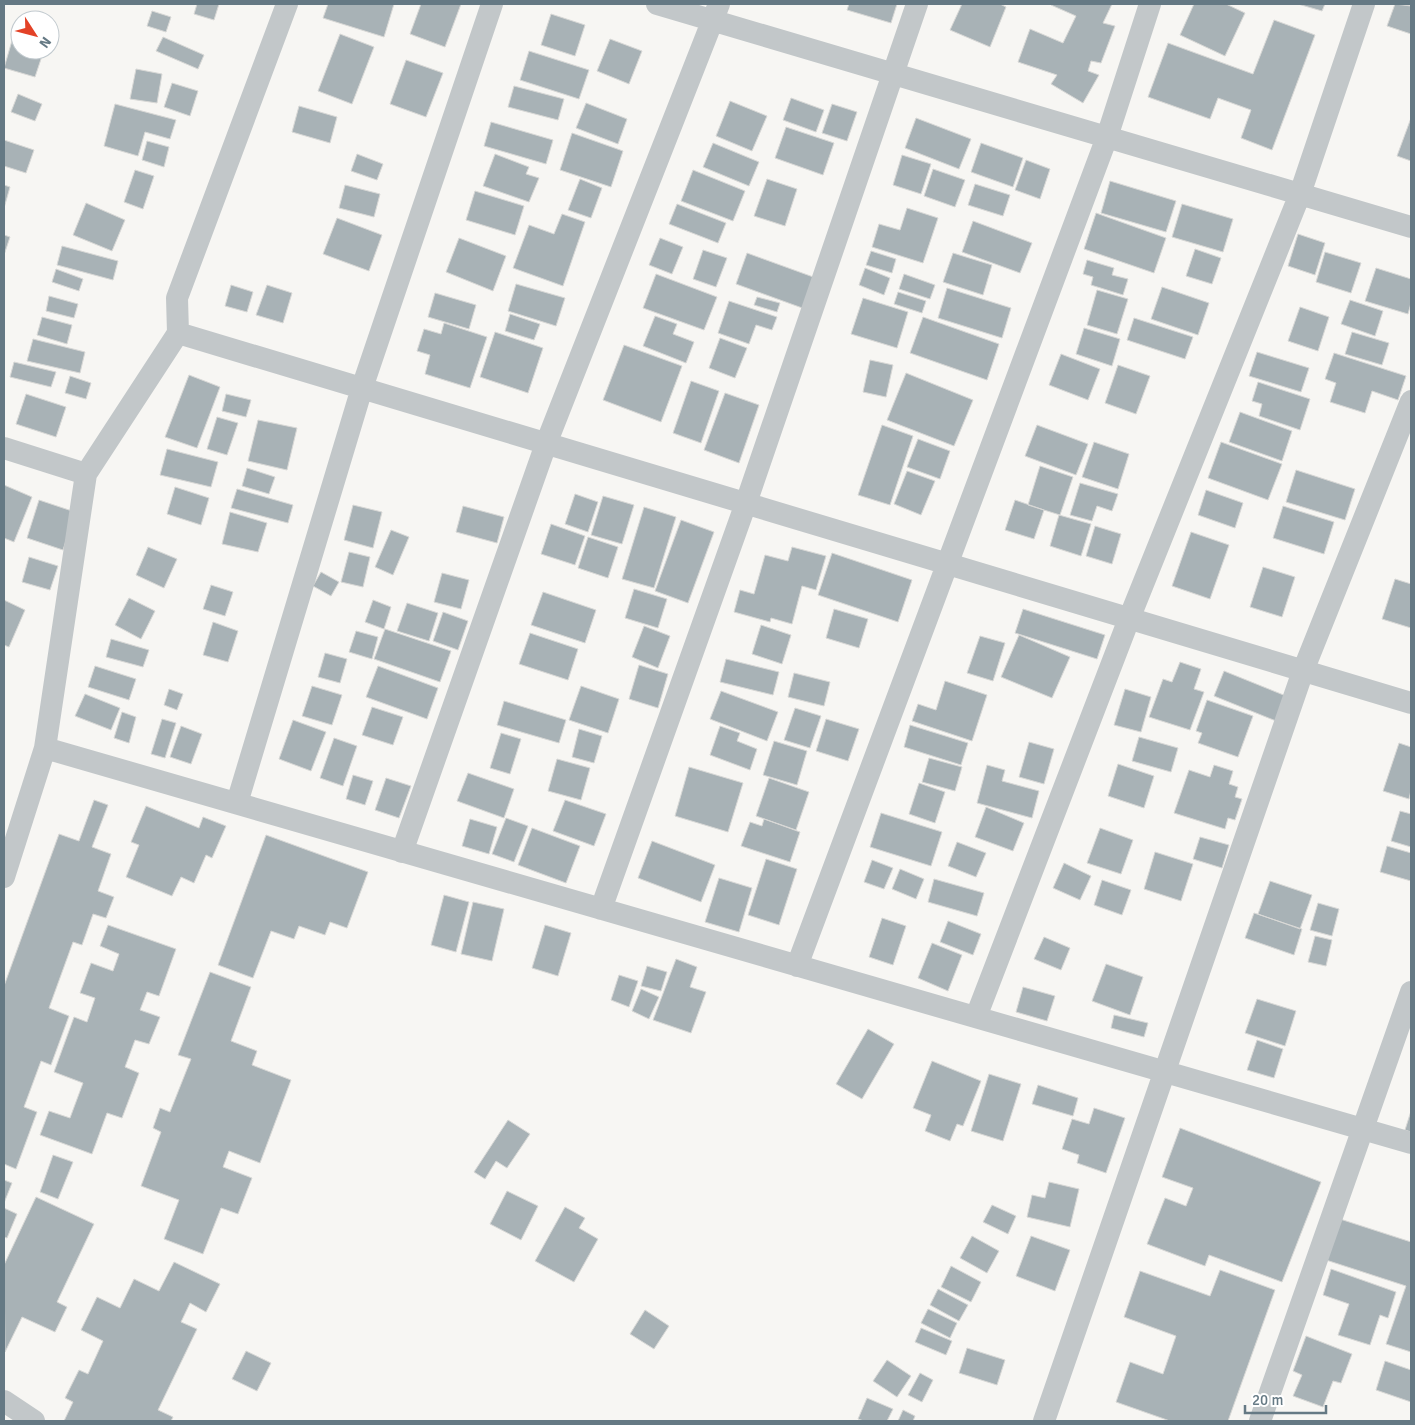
<svg xmlns="http://www.w3.org/2000/svg" width="1415" height="1425" viewBox="0 0 1415 1425" font-family="Signika,sans-serif">
<rect width="100%" height="100%" fill="#f7f6f3"/>
<path fill="#a8b2b6" stroke="#d8d8d6" d="M197,4H219L214,20L194,14Z
M328,4H394L384,37L323,18Z
M421,4H461L445,47L410,34Z
M849,4H897L891,23L847,10Z
M962,4H1000L1006,7L990,47L950,30Z
M1052,4H1112L1103,23L1115,26L1101,63L1091,61L1088,71L1099,75L1083,103L1051,84L1057,75L1018,62L1030,29L1063,43L1076,16L1051,5Z
M1194,4H1226L1245,13L1225,56L1180,35Z
M1298,4H1325L1322,11Z
M1395,4L1411,6V34L1387,26Z
M152,11L171,17L166,32L147,26Z
M551,14L585,25L575,56L541,45Z
M1274,20L1315,35L1272,150L1241,138L1251,110L1218,98L1210,119L1148,97L1168,43L1253,74Z
M16,27L20,28V50H44L35,77L4,68Z
M340,34L374,47L352,104L318,91Z
M163,37L204,55L198,69L156,51Z
M610,39L642,51L629,84L597,71Z
M529,51L589,70L579,99L520,80Z
M406,60L443,73L426,117L390,104Z
M136,69L162,74L157,103L130,99Z
M172,83L198,91L190,116L164,107Z
M514,86L564,99L558,120L508,107Z
M18,94L42,104L35,121L11,112Z
M791,98L824,110L816,132L783,120Z
M730,101L767,116L752,151L716,136Z
M586,103L627,119L618,144L576,128Z
M115,104L176,120L170,139L145,132L138,156L104,146Z
M832,104L857,112L847,141L822,133Z
M299,106L337,117L330,143L292,132Z
M916,118L971,139L959,169L905,148Z
M1411,118V161L1397,156Z
M491,122L553,140L546,164L484,146Z
M786,127L834,143L823,175L775,158Z
M572,133L623,151L611,187L560,170Z
M4,140L34,150L26,173L4,166Z
M147,141L169,147L164,167L142,160Z
M713,143L759,162L749,186L703,167Z
M981,143L1023,158L1013,187L971,172Z
M357,154L383,164L377,180L351,171Z
M495,154L529,167L526,174L539,178L529,202L483,186Z
M902,155L931,164L921,194L893,185Z
M1026,160L1050,169L1040,199L1015,190Z
M933,169L965,180L955,207L924,196Z
M135,170L154,176L143,209L124,202Z
M693,170L745,191L733,221L681,201Z
M580,179L602,188L591,218L568,210Z
M767,179L797,189L785,226L754,216Z
M1110,181L1176,201L1166,232L1101,213Z
M975,184L1010,195L1003,216L968,205Z
M4,185L10,187L4,208Z
M345,185L380,194L374,217L339,208Z
M475,191L524,206L515,235L466,220Z
M86,203L125,220L112,251L73,235Z
M677,204L726,223L718,243L669,224Z
M1182,204L1233,219L1223,252L1172,237Z
M907,208L938,218L923,263L872,247L879,224L900,230Z
M1096,213L1166,238L1154,273L1084,249Z
M562,214L585,222L563,286L513,268L529,225L554,234Z
M337,218L382,235L369,271L323,254Z
M973,221L1032,243L1020,273L962,252Z
M1298,234L1325,243L1315,275L1288,266Z
M4,235L10,237L4,255Z
M459,238L506,256L493,291L446,272Z
M660,238L683,247L672,274L649,265Z
M62,246L118,261L113,280L57,265Z
M1195,249L1221,258L1212,284L1186,276Z
M703,250L727,258L716,287L693,279Z
M871,251L896,259L892,273L866,265Z
M1325,252L1361,263L1351,293L1316,282Z
M747,253L816,278L805,309L736,284Z
M953,253L992,265L983,295L943,282Z
M1087,260L1114,268L1112,275L1128,279L1123,295L1091,285L1093,277L1083,274Z
M865,268L890,278L884,295L859,285Z
M1376,268L1411,279V303L1408,314L1365,301Z
M56,269L83,279L79,291L52,282Z
M656,274L717,297L704,330L643,308Z
M904,274L935,285L930,299L899,289Z
M516,284L565,298L556,326L508,311Z
M231,285L253,292L247,312L225,306Z
M267,285L292,293L283,323L256,315Z
M1162,287L1209,303L1198,335L1151,319Z
M947,288L1011,308L1002,338L938,318Z
M1097,290L1128,299L1117,334L1087,325Z
M898,292L926,301L922,313L894,304Z
M435,293L476,305L469,329L428,317Z
M49,296L78,304L74,318L46,311Z
M757,297L780,303L777,312L754,305Z
M863,298L908,312L897,348L851,334Z
M1350,300L1383,311L1375,336L1341,324Z
M729,301L777,317L772,330L756,325L749,344L718,333Z
M1300,307L1329,317L1318,351L1288,341Z
M510,314L540,324L534,340L505,331Z
M655,316L677,324L673,334L694,342L686,363L643,346Z
M42,317L72,325L67,344L37,335Z
M923,317L999,344L987,380L910,353Z
M1134,318L1193,337L1185,359L1127,340Z
M444,323L487,337L470,388L425,374L430,355L417,351L424,329L441,334Z
M1084,328L1120,339L1112,366L1076,354Z
M495,332L543,348L528,393L480,377Z
M1352,332L1389,343L1382,365L1345,354Z
M720,338L747,348L735,378L709,368Z
M33,339L85,352L80,373L27,361Z
M624,345L682,366L661,422L603,400Z
M1257,352L1309,368L1301,392L1249,376Z
M1334,353L1406,376L1398,400L1372,391L1365,413L1330,402L1336,383L1325,379Z
M1061,354L1100,369L1088,400L1049,385Z
M870,360L893,365L886,397L863,392Z
M14,362L56,372L51,387L10,377Z
M1118,365L1150,376L1136,414L1105,403Z
M906,373L973,400L954,446L887,420Z
M189,375L220,387L197,448L165,437Z
M70,376L91,383L86,399L65,393Z
M691,381L719,391L701,443L673,433Z
M1258,382L1310,399L1300,430L1259,416L1262,404L1252,401Z
M725,393L759,405L739,463L704,450Z
M26,394L66,407L56,437L16,424Z
M226,394L251,400L246,417L222,411Z
M1240,412L1292,431L1282,461L1229,442Z
M217,417L238,423L227,455L207,449Z
M258,420L297,428L287,470L248,461Z
M882,425L913,436L890,505L858,495Z
M1037,425L1088,444L1076,475L1025,456Z
M918,439L950,451L940,479L907,467Z
M1094,442L1129,454L1118,489L1082,477Z
M1221,442L1282,464L1268,500L1208,478Z
M167,449L218,462L211,487L160,475Z
M1040,466L1073,477L1060,515L1028,505Z
M247,468L275,477L269,494L242,486Z
M1296,470L1355,489L1345,520L1286,502Z
M907,471L935,481L921,515L894,504Z
M1080,483L1118,494L1112,511L1097,506L1092,521L1070,515Z
M4,485L32,497L14,542L4,538Z
M175,487L209,498L201,525L167,514Z
M237,489L293,505L288,523L231,508Z
M1206,490L1243,503L1235,528L1198,515Z
M575,494L598,502L588,532L565,524Z
M603,496L634,505L622,544L591,535Z
M39,500L75,512L63,550L27,538Z
M1015,500L1044,510L1034,539L1005,530Z
M353,505L382,512L373,548L344,540Z
M463,506L504,517L497,543L456,532Z
M1283,506L1334,522L1324,554L1273,538Z
M644,507L676,517L654,588L622,579Z
M230,512L267,523L258,552L222,544Z
M1059,515L1091,524L1081,556L1050,546Z
M681,520L714,532L688,603L655,591Z
M551,524L585,536L575,565L541,554Z
M1095,526L1121,534L1112,564L1086,556Z
M391,530L409,537L393,575L375,567Z
M1191,532L1229,545L1210,599L1172,586Z
M588,537L618,547L608,578L578,568Z
M148,547L177,559L164,588L136,575Z
M792,547L826,556L816,590L802,586L792,624L771,618L770,622L734,612L740,590L754,594L765,555L788,561Z
M349,552L370,557L363,587L341,582Z
M832,553L912,580L898,622L818,595Z
M29,557L58,566L50,590L22,582Z
M1263,567L1295,577L1282,617L1250,607Z
M321,572L339,582L331,596L313,586Z
M442,573L469,580L461,609L434,602Z
M1395,579L1411,584V628L1382,619Z
M211,585L233,592L225,616L203,609Z
M634,589L667,599L658,628L625,618Z
M543,592L596,610L585,643L531,625Z
M129,598L155,611L141,639L115,625Z
M4,600L25,610L9,647L4,645Z
M373,600L391,607L384,629L365,622Z
M407,603L438,613L429,641L397,631Z
M834,609L868,619L859,648L826,638Z
M1023,609L1105,635L1097,659L1015,633Z
M443,612L468,621L458,650L433,641Z
M213,622L238,631L228,662L203,655Z
M761,625L791,635L782,664L752,654Z
M644,626L670,636L658,668L632,657Z
M385,629L451,651L440,682L374,659Z
M356,631L378,637L372,659L349,652Z
M530,633L578,649L568,680L519,664Z
M1019,635L1070,657L1052,698L1001,677Z
M980,636L1005,643L993,681L967,673Z
M111,639L149,650L143,667L106,657Z
M325,653L347,659L340,683L318,677Z
M726,659L779,672L773,695L720,682Z
M1180,662L1201,669L1194,689L1204,692L1190,730L1149,717L1163,679L1172,682Z
M639,665L668,674L658,708L629,699Z
M95,666L136,679L129,700L88,687Z
M378,666L438,688L427,719L366,697Z
M1224,671L1286,696L1276,721L1214,696Z
M794,673L830,682L824,706L788,697Z
M945,681L987,695L972,741L912,721L918,704L936,710Z
M312,686L342,695L332,725L302,716Z
M581,686L619,699L608,733L569,720Z
M169,689L183,694L177,710L164,705Z
M1125,689L1151,697L1141,732L1114,725Z
M721,691L778,712L767,741L710,719Z
M85,694L120,708L111,730L75,716Z
M1207,700L1253,716L1238,757L1198,743L1202,733L1196,731Z
M504,701L566,720L559,743L497,725Z
M372,707L403,717L393,745L362,735Z
M795,708L821,716L810,748L784,740Z
M122,712L136,717L129,743L114,738Z
M162,719L176,723L165,758L151,754Z
M826,719L859,729L848,761L816,751Z
M293,720L326,732L311,771L279,759Z
M910,725L968,743L961,765L904,747Z
M181,726L202,734L191,764L170,757Z
M720,726L740,733L737,741L757,749L750,770L710,755Z
M579,729L602,736L594,763L572,757Z
M501,733L521,739L510,774L490,768Z
M1139,737L1178,748L1171,772L1132,761Z
M334,738L357,746L343,786L320,778Z
M774,741L807,751L797,785L763,775Z
M1029,742L1054,749L1044,784L1019,777Z
M1399,743L1411,747V790L1409,799L1383,791Z
M929,758L962,767L955,791L922,782Z
M557,759L590,768L581,800L548,791Z
M1118,764L1154,776L1144,808L1108,796Z
M987,765L1005,770L1002,781L1039,791L1032,818L977,803Z
M1214,765L1233,771L1229,784L1238,787L1235,797L1242,799L1235,820L1228,818L1225,829L1174,813L1189,770L1210,777Z
M689,767L743,783L728,832L675,816Z
M468,773L514,789L504,818L457,801Z
M353,775L373,781L365,805L346,799Z
M386,778L411,786L399,818L375,810Z
M769,778L809,792L796,830L756,816Z
M919,783L945,792L935,823L909,814Z
M94,800L108,805L92,847L111,854L98,891L114,897L106,918L93,914L82,945L73,942L49,1008L69,1016L51,1065L41,1061L24,1107L37,1112L16,1169L4,1164V986L59,834L79,841Z
M565,800L606,814L594,846L553,831Z
M146,806L199,828L203,817L226,826L212,858L206,855L194,883L181,877L172,896L126,877L139,845L131,842Z
M986,807L1024,823L1013,851L975,837Z
M1400,811L1411,814V847L1391,841Z
M881,813L942,832L931,866L870,847Z
M506,818L528,826L514,862L492,854Z
M470,819L497,827L489,854L462,846Z
M764,819L800,832L790,862L741,846L750,822L762,826Z
M532,828L580,846L566,883L518,865Z
M1100,828L1133,840L1121,874L1087,863Z
M266,835L368,872L347,928L330,922L325,935L299,926L294,939L271,931L253,978L218,965Z
M1200,837L1229,845L1222,868L1193,859Z
M652,841L715,865L701,902L638,878Z
M957,842L986,853L976,877L948,866Z
M1387,846L1411,853V881L1380,872Z
M1155,852L1193,864L1181,901L1144,889Z
M766,859L797,869L779,925L748,915Z
M872,860L893,868L884,889L864,882Z
M1064,863L1091,876L1080,900L1053,888Z
M900,869L924,879L916,899L892,889Z
M719,878L752,888L739,932L705,922Z
M934,879L984,893L977,916L928,902Z
M1102,880L1131,890L1122,915L1094,905Z
M1270,881L1312,895L1300,929L1258,914Z
M444,895L469,902L456,952L431,945Z
M473,902L504,909L492,961L461,954Z
M1318,903L1339,909L1332,936L1310,930Z
M1254,913L1302,929L1294,955L1245,938Z
M882,918L906,926L893,965L869,957Z
M948,921L981,934L973,955L940,942Z
M108,925L176,949L159,996L147,992L140,1010L160,1017L149,1044L135,1040L125,1067L139,1073L122,1118L107,1113L92,1154L40,1135L49,1111L70,1118L83,1083L54,1072L74,1017L87,1022L95,998L80,993L91,963L113,971L119,954L100,946Z
M545,925L571,933L558,976L532,968Z
M1315,936L1332,940L1326,966L1308,962Z
M1044,937L1070,948L1061,970L1034,959Z
M932,943L962,955L948,991L918,978Z
M676,959L697,967L690,987L706,992L691,1033L653,1020Z
M1106,964L1143,977L1130,1015L1092,1001Z
M647,966L667,972L661,991L641,986Z
M210,972L251,987L231,1041L257,1051L252,1065L291,1080L260,1163L229,1151L223,1167L252,1178L238,1214L221,1208L203,1254L164,1239L179,1200L141,1186L161,1132L153,1128L160,1108L170,1112L191,1059L178,1055Z
M619,975L638,981L629,1007L611,1000Z
M1023,987L1055,996L1047,1021L1016,1012Z
M641,989L659,997L649,1019L632,1011Z
M1257,999L1296,1011L1285,1046L1245,1033Z
M1114,1015L1148,1023L1144,1037L1111,1028Z
M868,1029L894,1044L862,1099L836,1084Z
M1257,1040L1283,1049L1274,1078L1247,1070Z
M932,1061L981,1081L963,1126L957,1124L950,1141L925,1131L931,1115L913,1108Z
M989,1074L1021,1084L1003,1141L971,1131Z
M1038,1085L1078,1098L1073,1116L1032,1104Z
M1094,1108L1125,1118L1106,1173L1077,1163L1079,1155L1062,1149L1072,1119L1089,1124Z
M1411,1111V1132L1405,1130Z
M508,1120L530,1134L507,1168L496,1161L485,1179L474,1172Z
M1180,1128L1321,1182L1282,1282L1209,1255L1205,1266L1147,1244L1165,1198L1186,1206L1193,1188L1162,1177Z
M53,1155L73,1162L58,1199L40,1192Z
M4,1180L12,1183L4,1203Z
M1049,1182L1079,1189L1070,1227L1027,1217L1032,1195L1045,1198Z
M507,1191L538,1206L521,1240L490,1224Z
M36,1197L94,1224L57,1302L67,1307L55,1332L22,1317L5,1352L4,1265Z
M992,1205L1016,1216L1008,1234L983,1222Z
M565,1207L585,1218L579,1228L598,1239L574,1282L535,1261Z
M4,1208L17,1214L7,1238L4,1237Z
M1340,1219L1411,1242V1352L1386,1344L1406,1286L1326,1260Z
M972,1236L999,1251L987,1273L960,1258Z
M1031,1236L1070,1250L1055,1291L1016,1276Z
M174,1262L220,1284L206,1312L190,1303L181,1322L197,1329L158,1410L173,1417L171,1421H64L73,1402L65,1398L79,1370L88,1374L103,1341L81,1330L97,1297L120,1308L134,1279L159,1291Z
M951,1266L981,1282L971,1302L941,1287Z
M1331,1269L1396,1292L1388,1318L1380,1315L1370,1345L1338,1335L1349,1304L1323,1295Z
M1220,1270L1275,1290L1228,1421H1170L1116,1402L1130,1362L1163,1374L1176,1336L1124,1317L1140,1271L1210,1296Z
M938,1289L968,1305L959,1321L930,1305Z
M928,1309L957,1323L950,1338L921,1323Z
M645,1310L669,1326L654,1349L630,1334Z
M921,1328L952,1341L946,1355L915,1342Z
M1306,1336L1352,1354L1341,1383L1333,1381L1323,1407L1293,1396L1302,1375L1293,1371Z
M967,1348L1005,1360L997,1385L959,1373Z
M246,1351L271,1363L257,1391L232,1379Z
M887,1360L911,1376L897,1397L873,1381Z
M1385,1361L1411,1370V1402L1376,1390Z
M920,1373L933,1380L922,1402L908,1395Z
M867,1398L893,1409L887,1421H864L858,1419Z
M903,1410L915,1416L913,1421H898Z"/>
<g fill="none" stroke-linecap="round" stroke-linejoin="round">
<path stroke="#c2c7c9" stroke-width="22" d="M657,4L1411,227
M178,333L1411,703
M4,448L86,474
M45,748L1411,1143
M237,803L362,388L492,4
M402,852L546,444L719,4
M4,877L45,748L86,474L178,333L177,298L287,4
M601,909L746,503L917,4
M797,966L1107,137L1150,4
M976,1017L1129,619L1300,194L1364,4
M4,1401L34,1421
M1044,1421L1303,671L1411,401
M1260,1421L1411,992"/>
</g>
<rect width="1415" height="1425" fill="none" stroke="#657984" stroke-width="10"/>
<g transform="translate(35 35) rotate(126)"><circle r="24" fill="#ffffff" stroke="#c1c9ce"/>
<path d="M0-4L9 19L0 12L-9 19Z" fill="#e34227"/>
<text y="-8" font-size="14" font-weight="bold" text-anchor="middle" fill="#657984">N</text>
</g>
<path d="M1245 1405v8h81v-8" fill="none" stroke="#657984" stroke-width="2.5"/>
<text x="1252" y="1405" font-size="15" fill="#657984" stroke="#ffffff" stroke-width="4" paint-order="stroke">20 m</text>
</svg>
